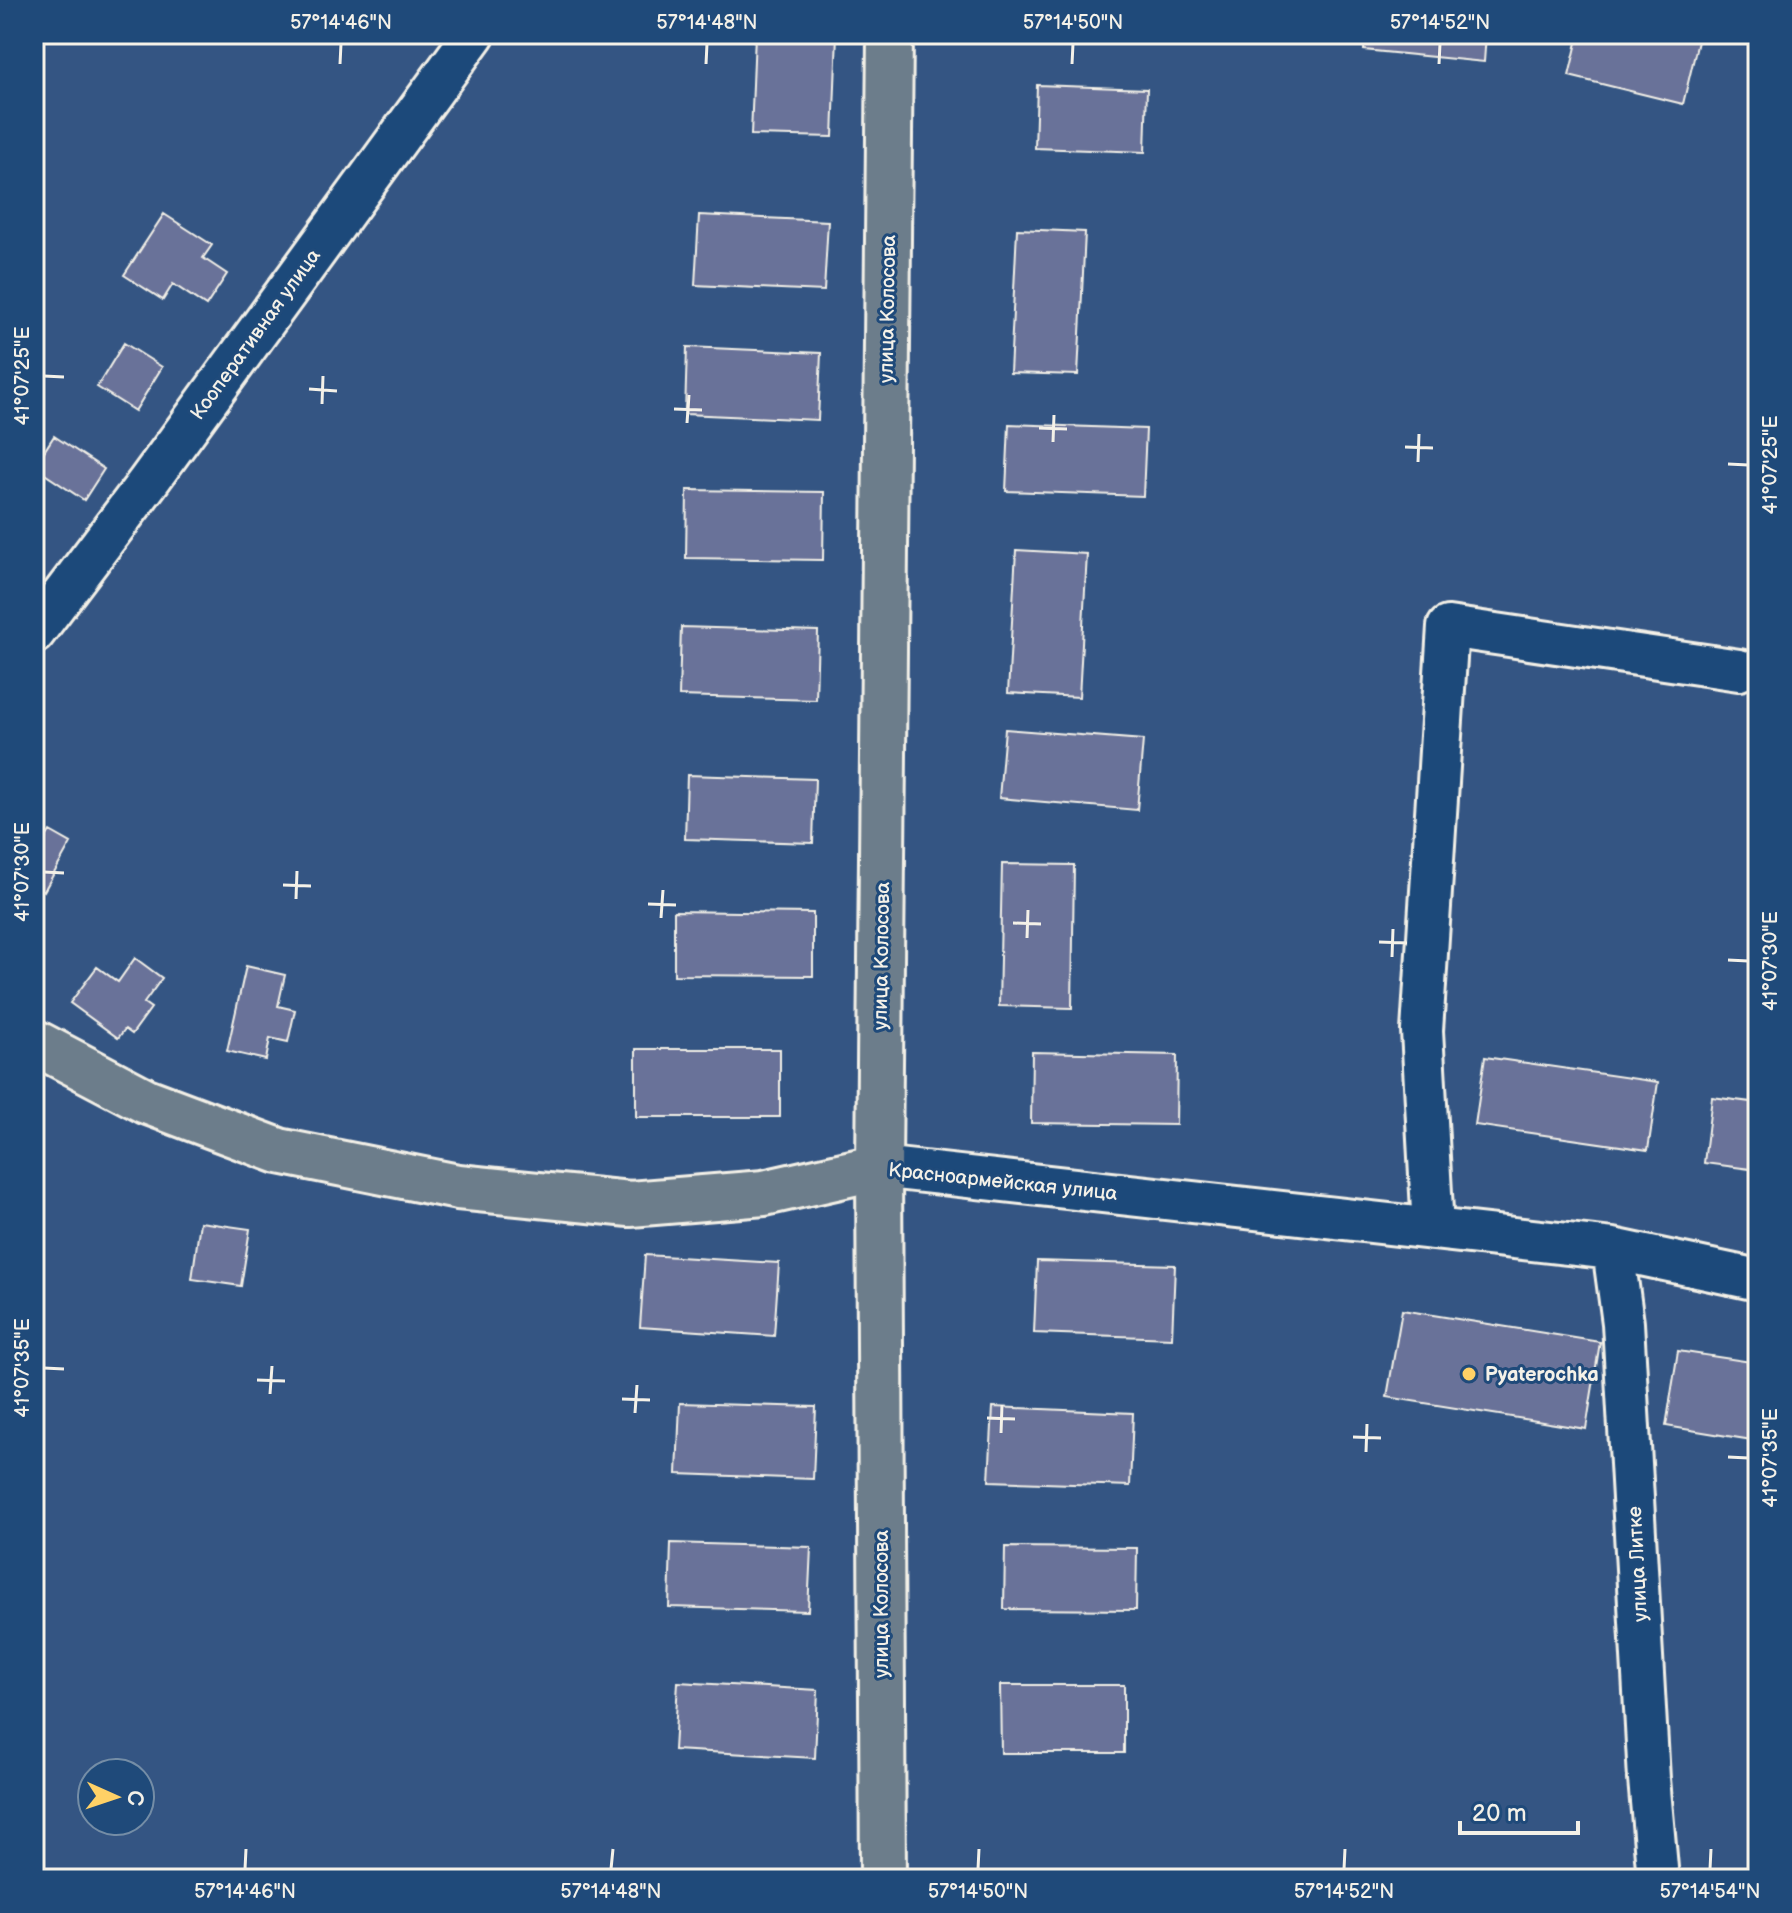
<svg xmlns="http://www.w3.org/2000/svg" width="1792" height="1913" viewBox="0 0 1792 1913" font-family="'Balsamiq Sans',sans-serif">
<rect width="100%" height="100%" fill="#345583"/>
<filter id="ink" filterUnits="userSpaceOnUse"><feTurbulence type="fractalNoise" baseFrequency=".0125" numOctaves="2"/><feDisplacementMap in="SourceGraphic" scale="16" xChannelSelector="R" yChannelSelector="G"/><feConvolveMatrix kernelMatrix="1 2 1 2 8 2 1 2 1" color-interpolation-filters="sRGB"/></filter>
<g filter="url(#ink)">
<path fill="#697299" stroke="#f4f1e8" stroke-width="2" d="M755,34H837L833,137L751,135Z
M1365,34H1486L1484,62L1364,50Z
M1579,34H1688L1699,37L1683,104L1569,76Z
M1037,85L1147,89L1145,152L1035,148Z
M164,214L212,245L203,258L227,274L206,306L173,284L163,300L124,275Z
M699,215L828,221L824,291L695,285Z
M1017,229L1085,232L1078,375L1010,373Z
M124,343L162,367L135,411L97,387Z
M687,347L821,353L818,420L685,414Z
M1009,424L1146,429L1143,496L1006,491Z
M54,436L104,469L84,500L34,467Z
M687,490L824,492L823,560L686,558Z
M1016,550L1087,554L1079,697L1008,693Z
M681,627L818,631L816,700L679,696Z
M1005,729L1143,740L1137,810L999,798Z
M687,775L815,779L813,843L685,839Z
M50,831L71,843L44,891L34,885V846L39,849Z
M1002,864L1074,865L1072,1008L999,1006Z
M674,911L813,913V976L674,975Z
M135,958L162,978L144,1003L151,1008L132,1034L125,1029L118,1038L70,1003L97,967L118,982Z
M246,966L285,975L278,1006L295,1010L288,1042L270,1038L266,1060L227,1051Z
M636,1049H780V1117H636Z
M1032,1052L1177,1055L1176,1125L1031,1123Z
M1485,1057L1658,1082L1648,1150L1475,1125Z
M1712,1097L1758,1103V1170L1704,1163Z
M200,1222L250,1229L241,1286L192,1279Z
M645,1255L779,1263L774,1336L640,1327Z
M1037,1261L1175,1265L1172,1338L1034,1333Z
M1402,1310L1600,1342L1586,1429L1387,1397Z
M1678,1351L1758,1363V1441L1666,1426Z
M680,1403L816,1407L813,1479L677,1474Z
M993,1407L1133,1413L1130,1486L989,1481Z
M671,1543L811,1547L808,1611L669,1607Z
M1005,1547L1137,1548L1136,1610L1004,1609Z
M678,1682L818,1690L815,1758L674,1750Z
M1000,1685H1124V1753H1001Z"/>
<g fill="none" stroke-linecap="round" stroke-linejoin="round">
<defs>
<path id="minor" d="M34,633L148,482L474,34
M879,1167L1613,1249L1758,1280
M1433,1229L1422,1031L1448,627L1739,670
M1613,1249L1623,1323L1649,1779L1658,1879"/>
<path id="major" d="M34,1042L146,1101L279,1151L458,1187L630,1204L764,1193L879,1167
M883,1879L879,1167L890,34"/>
</defs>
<use href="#minor" stroke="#f4f1e8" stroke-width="46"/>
<use href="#major" stroke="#f4f1e8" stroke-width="50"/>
<use href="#minor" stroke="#1f4a7a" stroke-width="40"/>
<use href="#major" stroke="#6c7d8b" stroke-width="44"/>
</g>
</g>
<path fill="none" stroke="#f4f1e8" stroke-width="3" d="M340,64L341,44M706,64L707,44M1072,64L1073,44M1439,64L1440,44M44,376L64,377M309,389L337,391M322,404L323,376M674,409L702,410M687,423L689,395M1039,428L1067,429M1053,442L1054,415M1405,447L1433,448M1418,462L1419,434M1728,464L1748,465M44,872L64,873M283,885L311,886M296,899L297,871M648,904L676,905M661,918L663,890M1013,923L1041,924M1027,938L1028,910M1379,942L1407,943M1392,957L1393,929M1728,960L1748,961M44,1368L64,1369M257,1380L285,1381M270,1394L272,1366M622,1399L650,1400M635,1413L637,1385M987,1418L1015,1419M1001,1433L1002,1405M1353,1437L1381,1438M1366,1452L1367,1424M1728,1457L1748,1458M245,1869L246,1849M611,1869L613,1849M978,1869L979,1849M1344,1869L1345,1849M1710,1869L1711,1849"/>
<circle fill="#ffd166" stroke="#1f4a7a" stroke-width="3" cx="1469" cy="1374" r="8"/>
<g text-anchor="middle" stroke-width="6" stroke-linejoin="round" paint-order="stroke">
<g font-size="20" fill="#f4f1e8" stroke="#1f4a7a">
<text transform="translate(887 309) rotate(-89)" y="7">улица Колосова</text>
<text transform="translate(255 334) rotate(-54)" y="7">Кооперативная улица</text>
<text transform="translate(881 956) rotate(-89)" y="7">улица Колосова</text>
<text transform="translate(1003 1181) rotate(6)" y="7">Красноармейская улица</text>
<text transform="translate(1637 1564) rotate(-93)" y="7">улица Литке</text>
<text transform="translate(881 1604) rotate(-90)" y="7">улица Колосова</text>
</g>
<g font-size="20" font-weight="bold" fill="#f4f1e8" stroke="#1f4a7a" text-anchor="start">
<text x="1485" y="1381">Pyaterochka</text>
</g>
</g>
<rect width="1792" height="1913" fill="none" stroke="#1f4a7a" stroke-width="88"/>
<g transform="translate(116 1797) rotate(93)"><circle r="38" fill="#1f4a7a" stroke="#748da6" stroke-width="2"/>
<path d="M0-6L14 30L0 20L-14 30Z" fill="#ffd166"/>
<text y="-12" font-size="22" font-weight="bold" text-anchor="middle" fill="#f4f1e8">С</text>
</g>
<path d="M1460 1821v12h118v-12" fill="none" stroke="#f4f1e8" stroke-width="4"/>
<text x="1472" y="1821" font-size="24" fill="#f4f1e8" stroke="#1f4a7a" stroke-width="6" paint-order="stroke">20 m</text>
<rect x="44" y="44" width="1704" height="1825" fill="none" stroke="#f4f1e8" stroke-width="3"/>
<g font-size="20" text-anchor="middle" fill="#f4f1e8">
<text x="341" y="29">57°14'46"N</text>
<text x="707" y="29">57°14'48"N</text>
<text x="1073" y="29">57°14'50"N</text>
<text x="1440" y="29">57°14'52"N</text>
<text transform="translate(22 376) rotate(-90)" y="7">41°07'25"E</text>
<text transform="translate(1770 465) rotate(-90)" y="7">41°07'25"E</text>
<text transform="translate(22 872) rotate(-90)" y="7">41°07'30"E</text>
<text transform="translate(1770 961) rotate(-90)" y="7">41°07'30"E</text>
<text transform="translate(22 1368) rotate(-90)" y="7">41°07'35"E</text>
<text transform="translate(1770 1458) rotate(-90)" y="7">41°07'35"E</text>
<text x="245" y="1898">57°14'46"N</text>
<text x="611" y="1898">57°14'48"N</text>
<text x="978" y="1898">57°14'50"N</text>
<text x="1344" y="1898">57°14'52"N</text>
<text x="1710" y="1898">57°14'54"N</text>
</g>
</svg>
